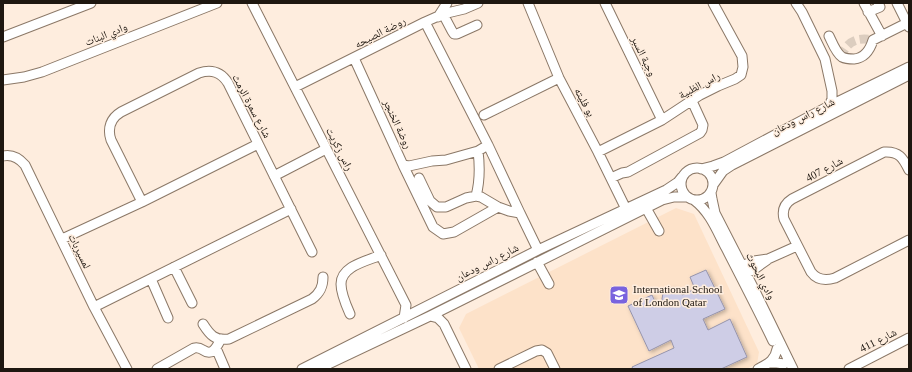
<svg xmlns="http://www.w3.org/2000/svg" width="912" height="372" viewBox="0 0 912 372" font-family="'Times New Roman','Noto Naskh Arabic',serif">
<defs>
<filter id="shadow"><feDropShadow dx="2" dy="1.5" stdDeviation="2" flood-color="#0004"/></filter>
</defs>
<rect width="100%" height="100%" fill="#feedde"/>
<path fill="#fde2c9" d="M676,208L694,214L759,352L757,364L746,369H479L459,328L466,314Z"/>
<path fill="#cecde6" stroke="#9694ac" filter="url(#shadow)" d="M706,270L725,309L703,319L708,330L730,319L747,357L721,369H633L632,367L674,348L671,340L649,351L628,306L652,295L657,306L663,304L662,299L663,293L669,288H675L681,292L682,295L695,289L690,277Z"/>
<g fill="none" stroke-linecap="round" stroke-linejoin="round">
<path stroke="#dccdbf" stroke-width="9" stroke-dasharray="9 4.5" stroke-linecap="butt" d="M841,57C847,41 857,37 873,40"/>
<defs>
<path id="minor" d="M252,3L406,305L404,318
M528,3L559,78L598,152L626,209
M605,3L662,120
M796,3L802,12L825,59L832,91V99L829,106
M864,3L882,36
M897,3L909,27
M868,12L880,7L878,3
M443,14L452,31L454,34H457L477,25
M438,17L447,3
M425,22L488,145L520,213
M829,36C832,42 836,53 842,57C846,59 850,59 854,59C865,58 870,50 873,40L907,23
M3,37L91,3
M354,58L403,165L409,166L432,161L446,160L478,151L488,145
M3,80L24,77L42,72L217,3
M295,87L425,22L443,14L464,9L478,3
M484,115L559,78
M598,152L662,120L700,95L718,86L735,79L741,75L743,67L742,56L713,3
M3,156C12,154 19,158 25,165L94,307L127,369
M403,165L433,227L443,234L454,232L498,207
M681 184a16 16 0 1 1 32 0a16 16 0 1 1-32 0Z
M701,169L713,166L724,162L829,106L909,67
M909,170C903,158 899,151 884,152L792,199C784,204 782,211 784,219L811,272C817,280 825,281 835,278L909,240
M274,176L326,149
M419,178L430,201L437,207H446L466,198L476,196L481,197L498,207L509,211L520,213L538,250
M611,178L622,173L628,172L700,133L702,130L703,125L692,101
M713,185L723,171L732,165L909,75
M711,193L712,199L715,213L754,289L793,369
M476,196C480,181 480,167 478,151
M694,200C710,212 717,231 726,248C742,279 758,310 773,341
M142,202L111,140C107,128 111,118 121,112L199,73C212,69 221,72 228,83L312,252
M646,208L659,231
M62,239L142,202L258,144
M537,262L549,284
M174,267L192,303
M739,267L754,261L768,259L797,246
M742,275L753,270L767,260
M151,279L168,318
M94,307L291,209
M350,314C346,305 341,294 341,284C341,266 367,261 381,255
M430,316L438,318L444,324L466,369
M203,324C210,335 215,341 229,339L312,299C320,293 323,287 323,277
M216,348L225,369
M769,363H777L784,364
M157,369L194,348C198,347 200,348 203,350C213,357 217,346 221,339
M302,369L538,250L666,190L678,182L682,177
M318,369L430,316L662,200L674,197H687
M499,369L536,351L542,350L547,353L555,369
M758,369C767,364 775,361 777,349
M849,369L909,338"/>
</defs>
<use href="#minor" stroke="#8b7867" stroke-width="11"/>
<use href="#minor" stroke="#fff" stroke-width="9"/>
</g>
<defs>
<symbol id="school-square" viewBox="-11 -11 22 22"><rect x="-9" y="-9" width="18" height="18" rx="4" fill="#7963de" stroke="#feedde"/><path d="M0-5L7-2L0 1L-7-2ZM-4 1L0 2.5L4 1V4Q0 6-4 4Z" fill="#fff"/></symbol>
</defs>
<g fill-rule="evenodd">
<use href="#school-square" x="608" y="284" width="22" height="22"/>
</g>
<g text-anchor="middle" stroke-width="3" stroke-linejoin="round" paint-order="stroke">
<g font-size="11" fill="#1e1710" stroke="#feedde">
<text transform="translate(380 32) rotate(-27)" y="4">روضة الصيحه</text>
<text transform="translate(106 34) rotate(-22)" y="4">وادي البنات</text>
<text transform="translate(644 56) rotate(64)" y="4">وجبة السبر</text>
<text transform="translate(699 85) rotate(-28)" y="4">راس الظبية</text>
<text transform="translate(585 102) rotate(62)" y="4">بو فليته</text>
<text transform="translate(252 106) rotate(62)" y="4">شارع سمرة الرمث</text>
<text transform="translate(803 116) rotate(-27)" y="4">شارع راس ودعان</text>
<text transform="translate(398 124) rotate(65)" y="4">روضة الخنجر</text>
<text transform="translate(340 149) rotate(63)" y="4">راس زكريت</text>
<text transform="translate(824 169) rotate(-28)" y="4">شارع 407</text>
<text transform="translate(80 251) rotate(64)" y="4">لمسيربات</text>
<text transform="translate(487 262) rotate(-27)" y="4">شارع راس ودعان</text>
<text transform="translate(761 276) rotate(63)" y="4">وادي البحوث</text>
<text transform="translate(878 340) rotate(-27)" y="4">شارع 411</text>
</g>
<g font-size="11" fill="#1e1710" stroke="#feedde" text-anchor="start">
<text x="633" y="293">International School<tspan x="633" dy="13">of London Qatar</tspan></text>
</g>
</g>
<rect width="912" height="372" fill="none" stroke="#1e1710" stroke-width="8"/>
</svg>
